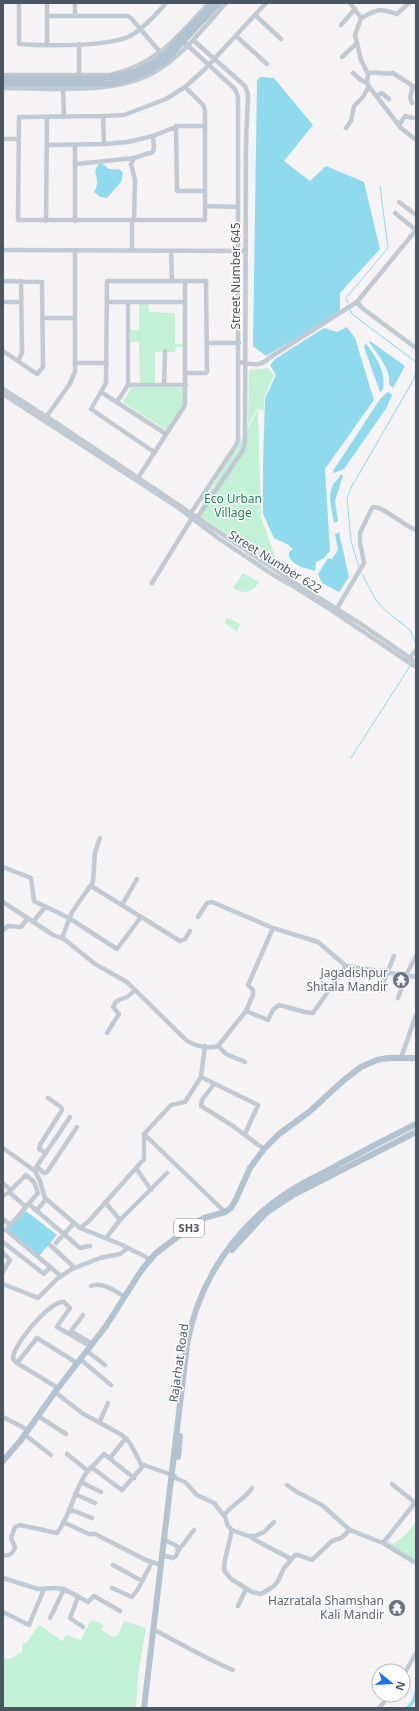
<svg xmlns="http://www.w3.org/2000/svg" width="419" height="1711" viewBox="0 0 419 1711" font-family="'Noto Sans',sans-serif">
<rect width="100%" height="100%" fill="#f5f3f3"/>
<path fill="#c3f1d5" d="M139,303H148L149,312L175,313V344H183V347H176L175,352H155V383L140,384L139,342H131L130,330H139Z
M268,368L274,375L264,399V410L257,409L248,425L249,370Z
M131,388H183V404L166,430L123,402Z
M258,410L261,517L279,568L197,514C216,479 238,446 258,410Z
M243,573L259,582C251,594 245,594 233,588Z
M228,618L240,624L237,632L225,623L226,619Z
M416,1522V1563L386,1546L388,1541L393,1544L405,1535Z
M91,1620L104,1625L101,1630L113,1637L118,1635L124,1621L146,1628L138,1675L136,1708H3V1658L10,1659L22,1652L23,1643H26L39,1625L62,1641L66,1635L81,1640Z"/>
<path fill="#90daee" d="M261,77L274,78L313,125L284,161L310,181L326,166L364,182L380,249L340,293V312L266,356L253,346L257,80Z
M100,163L103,164L109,169H119L123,173L121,182L107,198L100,197L94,192C96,189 97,185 97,182C97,173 92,171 100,163Z
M347,327L355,338L374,400L325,469L330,551L324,558L316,562L315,571L301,567L294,563L289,557V552L293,549L287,544L274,538L263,514V464L265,399L276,375L270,365L275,359L324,328L337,332Z
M370,341L405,366L393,388L389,385C392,370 377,354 369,342Z
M366,343C377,359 386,371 383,390L380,392L364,347Z
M388,392L392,395L387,407L344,469L334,473L333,471L380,399Z
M340,475H343L335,501L338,521L334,523C332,510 327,497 333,485C335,481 339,479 340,475Z
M339,532L349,577L339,592L322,583L318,574L328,558L332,559L338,550L335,534Z
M26,1211L57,1235L39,1256L7,1230Z"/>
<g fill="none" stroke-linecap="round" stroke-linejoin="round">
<path stroke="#90daee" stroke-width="1" d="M348,303L346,298L388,248L380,186
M350,309L352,314L416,362
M359,567L351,541L347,498L352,486L414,379L416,367
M362,574L376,600L385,610L411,631L416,645
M351,758L410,666"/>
<path stroke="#90daee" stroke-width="3.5" d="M408,1708L414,1700L416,1692"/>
<path stroke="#c1cad2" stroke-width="4.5" d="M19,3V44C45,46 108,47 130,36C144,28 155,15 166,3
M350,3L361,18
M409,3L397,14C379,8 378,9 361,18L355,35L361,60L368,74L367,84L401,128L416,140
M255,15L281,39
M47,16H128L131,18L161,53
M75,16V3
M341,25L355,9
M236,36L267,64
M193,40L245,86L248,94L246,144L245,442L243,450L195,521
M184,42L235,89L238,97V440L236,445L189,516
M47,44V3
M79,44V75
M342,57L357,43
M353,73L361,80L367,83
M368,74C374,70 384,75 393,73L416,88
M3,75H110C158,64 177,37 209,3
M185,87L203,105L205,110V220H18L19,117L103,116L124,115L166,99L185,87L204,70L266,3
M3,88C52,88 123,97 164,66C188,49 206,25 226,3
M63,88L64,117
M377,96L382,93L389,99
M412,103L410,98L413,86
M103,116L104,144
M399,125L405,116L413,118
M176,126L177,191H205
M346,128L351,121L354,106L363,97L369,86
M3,139H18
M47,145L105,144L128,142L153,136L178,126H205
M76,164L134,158
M399,202L416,215
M205,206L238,207
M134,220L135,180L131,164L134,158L153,152L154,147L153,136
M46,221L47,117
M75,221V145
M3,250L246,251
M132,250V220
M171,251L172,281
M3,281L42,282L43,367L37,374L3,351
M3,302H21
M107,302H185
M357,302L362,308L416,348
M43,318H75
M207,343H239
M18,361L22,353L21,281
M239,362C255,365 260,367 272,356L357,302L416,230L395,213
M75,363H107
M128,385H186
M164,385L165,351
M3,389L61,426L295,583L361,624L416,662
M101,392L166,434
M3,394L176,506L218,538L275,576L293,586L328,608L414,666L416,663
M117,402L128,385V302
M47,416L69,385L75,372V250
M154,452L91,409L106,383L107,281H206L207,372L206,373H186
M138,478L185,405V281
M152,583L192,518
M336,610L364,563L360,543V533L372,508L374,507C384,507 404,526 416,530
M410,658L416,650
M3,867L31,878L34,901L69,918L117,949L141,917
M91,886L180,941L185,939L190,931
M3,902L53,935L64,939L95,964L127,982L186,1040C194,1046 209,1049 218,1046L246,1011L268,1020L273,1010L279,1005L305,1012L313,1013L346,966L416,977
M122,905L137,879
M198,917L207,903L212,902L273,928L318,942L346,966
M33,922L45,907
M3,930L8,926L21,927L28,918
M62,938L72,912L93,882L95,852L100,838
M380,991L394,956
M398,998L406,975L416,956
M246,1011L253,995V990L248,985L273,928
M107,1033L119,1014L113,1007C116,999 120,1000 127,997C130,995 133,992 135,990
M205,1046L201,1077L258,1105L245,1134
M218,1046L226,1054L245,1062
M401,1058L416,1015
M214,1084L202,1100L201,1106L230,1124L264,1149
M144,1134L225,1212
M3,1148L35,1171L40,1181L45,1198L80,1228L120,1244L150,1259
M46,1153L39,1149L40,1145L62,1110L61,1107L48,1098
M37,1167L44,1173L47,1172L77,1127
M136,1168L151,1190
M35,1169L70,1117
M3,1183L8,1188
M9,1192L26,1175L34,1182L38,1193L6,1230L61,1276
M3,1196L9,1192L26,1207
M105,1202L120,1220L106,1238
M29,1204L80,1248L90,1246
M37,1210L46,1199
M3,1219L10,1225
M119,1221L167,1173
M80,1228L88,1222L144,1159V1134L171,1105L185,1102L201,1077
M3,1242L44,1274L50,1267
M56,1243L74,1223
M50,1245L75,1268
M3,1253L10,1260L3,1272
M3,1284L38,1298L58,1278L72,1269L100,1258L120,1254L128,1248
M91,1286C102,1281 115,1291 125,1297
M83,1315L71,1331L89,1342
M87,1351L105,1365
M80,1359L111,1385
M17,1363L37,1338L77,1363
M58,1388L17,1363L13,1359C12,1346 50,1300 64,1302L70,1308L58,1325L57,1327L90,1346
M55,1392L82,1413L122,1435L130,1443L141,1464L175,1476
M38,1416L66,1434
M3,1417L28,1430
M99,1423L108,1403
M25,1435L51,1455
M67,1454L88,1471
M110,1458L126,1438
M92,1467L104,1454L134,1478
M175,1478L185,1482L197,1495L214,1503L225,1517L228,1526L232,1530L248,1536H255L264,1532L274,1522
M81,1482L101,1492
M287,1485L297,1492L322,1505L350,1530L383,1543L416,1563
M75,1494L95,1503
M69,1509L92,1518
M224,1515C233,1504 245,1499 252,1488
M63,1522L89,1534H95L146,1560L161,1565
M232,1530L225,1560L224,1570L231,1579L252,1592L261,1594L274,1586L278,1581L284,1568L295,1555H298L312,1560L332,1541L341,1538L350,1530
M249,1536C262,1545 277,1551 291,1559
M383,1543L414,1504L413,1501L392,1484
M178,1551L194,1530
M3,1555C10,1556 13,1554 15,1547L11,1538L15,1527L20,1525L57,1533C72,1514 74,1486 91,1467L122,1490L143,1466
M165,1556L173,1558L176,1556L178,1551L177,1546L167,1541
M113,1565L142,1581
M3,1578L38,1589L53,1588L64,1589L88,1602L94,1596L120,1611
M112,1588L132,1597L138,1589L152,1562
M78,1597L70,1618L83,1627
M238,1606L246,1589
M3,1612L29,1625L44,1589
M50,1618L64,1589
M156,1631C182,1644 206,1659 233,1670
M403,1676L416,1653
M379,1708L390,1695"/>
<path stroke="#b3c2d1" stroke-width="6" d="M3,79L106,78L135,72L152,64L167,53L213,3
M3,84H109L132,78L150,71L166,60L219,3
M232,1250L266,1213L293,1195L416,1132
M178,1457L180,1436
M3,1461L21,1440L55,1392L106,1326L141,1271L155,1254L194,1224L204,1218L225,1212L231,1208L236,1199L250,1168L264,1149L279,1134L309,1112L344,1080L361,1067L377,1060L388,1058H416
M144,1708L187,1345C198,1282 236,1225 290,1191C307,1180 326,1172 343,1162C367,1149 392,1136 416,1124"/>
</g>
<defs>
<symbol id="temple-disc" viewBox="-11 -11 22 22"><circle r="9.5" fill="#6b7280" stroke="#fff"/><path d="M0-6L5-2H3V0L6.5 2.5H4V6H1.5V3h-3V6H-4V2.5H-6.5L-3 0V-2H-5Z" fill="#fff"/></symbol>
</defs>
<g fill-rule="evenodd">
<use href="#temple-disc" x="391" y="970" width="20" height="20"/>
<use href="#temple-disc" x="387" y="1598" width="20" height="20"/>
</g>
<g text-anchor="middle" stroke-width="3" stroke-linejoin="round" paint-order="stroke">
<rect fill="#fff" stroke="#808990" stroke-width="1" x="174" y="1219" width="30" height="18" rx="3"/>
<g font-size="11" font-weight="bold" fill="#4a5661">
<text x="189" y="1232">SH3</text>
</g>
<g font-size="12" fill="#4a5661" stroke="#fff">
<text transform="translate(236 276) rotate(-90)" y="4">Street Number 645</text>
<text transform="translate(275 562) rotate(32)" y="4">Street Number 622</text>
<text transform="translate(179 1363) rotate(-82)" y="4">Rajarhat Road</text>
</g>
<g font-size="12" fill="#17864f" stroke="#fff">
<text x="233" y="503">Eco Urban<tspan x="233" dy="14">Village</tspan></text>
</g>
<g font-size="12" fill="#5b616d" stroke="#fff" text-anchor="end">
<text x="388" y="977">Jagadishpur<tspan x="388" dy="14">Shitala Mandir</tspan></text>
<text x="384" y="1605">Hazratala Shamshan<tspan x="384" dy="14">Kali Mandir</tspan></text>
</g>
</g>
<rect width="419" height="1711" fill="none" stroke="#4a5661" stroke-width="8"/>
<g transform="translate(391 1683) rotate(108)"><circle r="19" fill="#ffffff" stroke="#b7bbc0"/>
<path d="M0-3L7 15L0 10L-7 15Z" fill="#1a73e8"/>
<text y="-6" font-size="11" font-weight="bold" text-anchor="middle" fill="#4a5661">N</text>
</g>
</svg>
